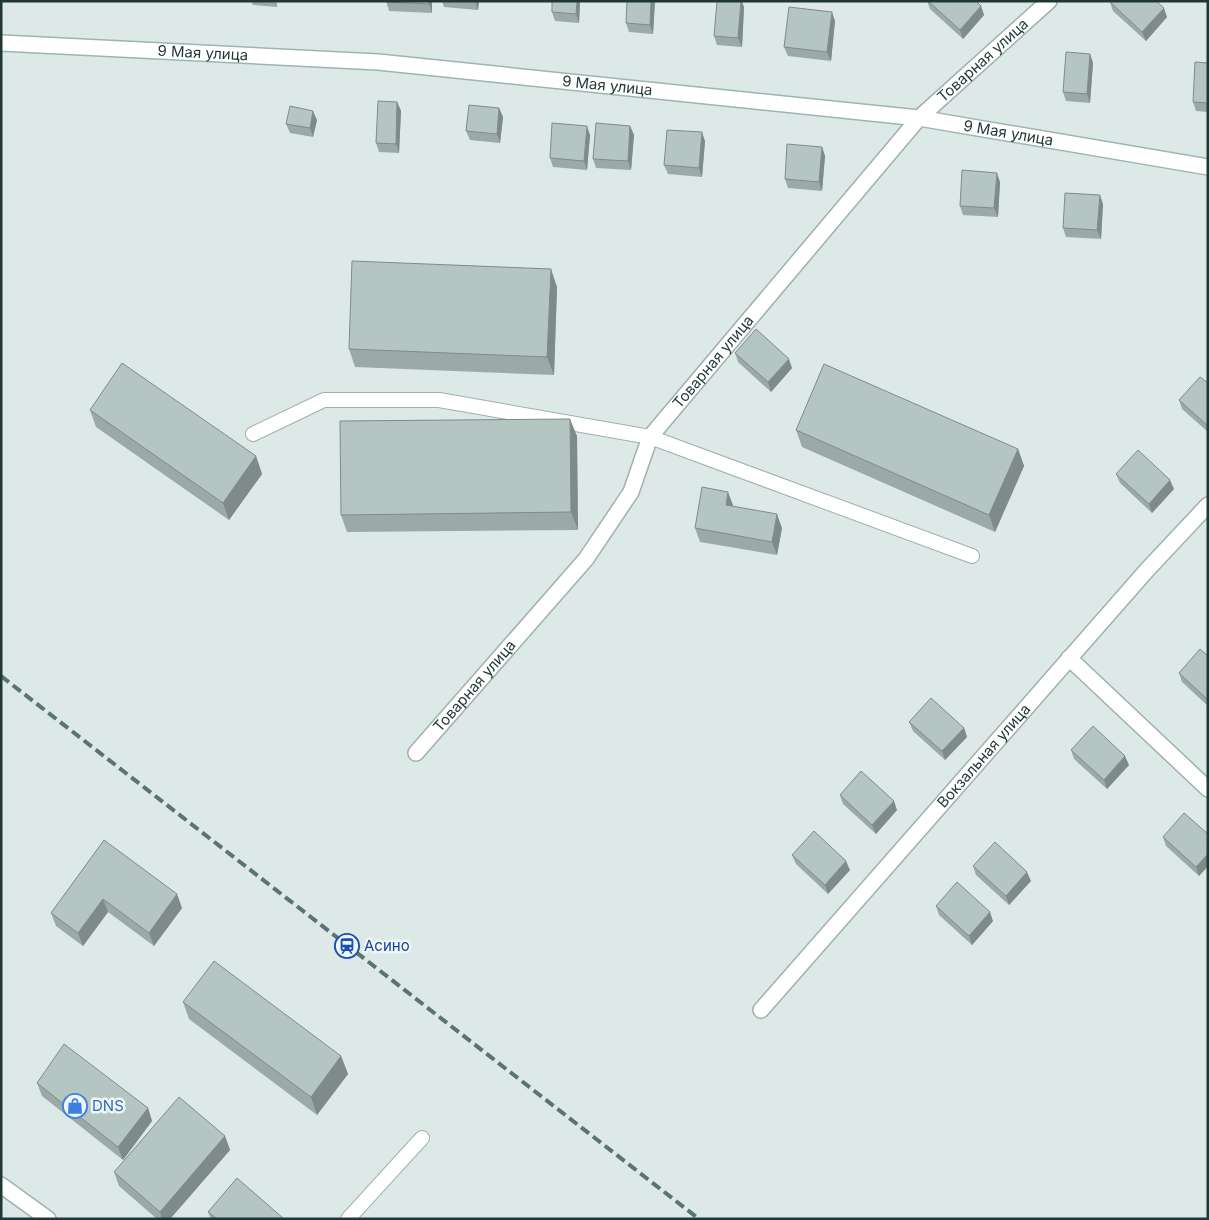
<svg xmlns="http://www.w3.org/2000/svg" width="1209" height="1220" viewBox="0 0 1209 1220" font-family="Inter,sans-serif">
<rect width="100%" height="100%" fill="#dde9e6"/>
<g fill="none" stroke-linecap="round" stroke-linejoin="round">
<defs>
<path id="lane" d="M253,434L324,400H439L650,437L972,556
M348,1219L422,1138"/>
<g id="street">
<path d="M1069,658L1208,789"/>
<path id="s1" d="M416,753L586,559L631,492L650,437L919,118L1049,1"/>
<path id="s2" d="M761,1010L1147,570L1208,505"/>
</g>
<g id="secondary">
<path id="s3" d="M1,43L378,62L919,118L1208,167"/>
<path d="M1,1185L48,1219"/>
</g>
</defs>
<use href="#lane" stroke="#a0b0ae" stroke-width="16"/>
<use href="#street" stroke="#a0b0ae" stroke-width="18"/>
<use href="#secondary" stroke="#9cb5b0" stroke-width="18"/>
<use href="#lane" stroke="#fff" stroke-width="14"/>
<use href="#street" stroke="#fff" stroke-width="15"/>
<use href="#secondary" stroke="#fff" stroke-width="15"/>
<path stroke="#597472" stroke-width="4" stroke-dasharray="10 5" stroke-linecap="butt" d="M1,676L699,1219"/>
</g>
<path fill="#9caaa7" d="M251,1H277V7L253,5Z
M386,1H432V13L389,11Z
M442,1H479L478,10L444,7Z
M580,1L579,23L555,21L552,12Z
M655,1L653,34L629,32L626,23Z
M927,1H976L981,6L984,15L963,39L930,9Z
M1110,2L1167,17L1146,41L1113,11Z
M744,7L742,47L717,45L714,36Z
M835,21L831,61L788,56L784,47Z
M1090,54L1093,63L1090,103L1066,101L1063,92Z
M1208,63V112L1196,111L1193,102Z
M397,102L401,111L399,153L379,152L376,143Z
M499,108L503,117L500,143L470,140L466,131Z
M317,120L313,137L290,133L286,124Z
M630,126L634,135L631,170L596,168L593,159Z
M590,135L587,170L553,167L550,158Z
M705,141L702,177L668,174L664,165Z
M822,147L825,156L822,191L788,188L785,179Z
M1000,182L998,217L963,215L960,206Z
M1103,204L1101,239L1066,237L1063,228Z
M557,287L554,375L355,367L349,349Z
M735,353L792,368L771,392L738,362Z
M1208,383V432L1182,409L1179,400Z
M90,410L256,456L262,474L229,520L96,427Z
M796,430L1018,449L1024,466L995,532L802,447Z
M577,436L578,530L347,532L341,515Z
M1116,474L1174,489L1152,513L1120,483Z
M733,505L732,506L782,528L777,555L700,542L695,528Z
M1208,656V706L1182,682L1179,673Z
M909,722L964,728L967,737L945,760L913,731Z
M1071,750L1129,765L1107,789L1074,759Z
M840,795L897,810L876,834L843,804Z
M1208,834V866L1199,876L1166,846L1163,837Z
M104,840L182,908L154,946L108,912L83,946L56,926L51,913Z
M792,855L850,870L828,894L796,864Z
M973,866L1031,881L1009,905L976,875Z
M936,906L993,921L972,945L939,915Z
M183,1002L341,1056L348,1074L317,1115L189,1019Z
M37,1083L148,1108L152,1121L123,1160L42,1096Z
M225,1136L230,1150L170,1219H157L119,1186L114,1172Z
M208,1212L284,1219H211Z"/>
<path fill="#7f8b88" d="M429,1H432V13L429,4Z
M475,1H479L478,10Z
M577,1H580L579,23L576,14Z
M651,1H655L653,34L650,25Z
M741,1H742L744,7L742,47L738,38Z
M981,6L984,15L963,39L960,30Z
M1164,8L1167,17L1146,41L1142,32Z
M832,12L835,21L831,61L827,52Z
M1090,54L1093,63L1090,103L1087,94Z
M397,102L401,111L399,153L396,144Z
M499,108L503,117L500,143L497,134Z
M313,111L317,120L313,137L310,128Z
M587,126L590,135L587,170L584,161Z
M630,126L634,135L631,170L628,161Z
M702,132L705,141L702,177L699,168Z
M822,147L825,156L822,191L819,182Z
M997,173L1000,182L998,217L994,208Z
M1100,195L1103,204L1101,239L1097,230Z
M551,269L557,287L554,375L547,357Z
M789,359L792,368L771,392L768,382Z
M570,419L577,436L578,530L571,512Z
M1018,449L1024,466L995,532L989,515Z
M256,456L262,474L229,520L223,503Z
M1170,480L1174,489L1152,513L1149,504Z
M728,492L733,505L730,518L726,505Z
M777,514L782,528L777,555L772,542Z
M964,728L967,737L945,760L942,751Z
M1125,756L1129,765L1107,789L1104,780Z
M894,801L897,810L876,834L872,825Z
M1208,854V866L1199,876L1196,867Z
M846,861L850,870L828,894L825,885Z
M1027,872L1031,881L1009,905L1006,896Z
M177,894L182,908L154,946L149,933Z
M103,899L108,912L83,946L78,933Z
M990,912L993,921L972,945L969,936Z
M341,1056L348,1074L317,1115L311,1097Z
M148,1108L152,1121L123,1160L118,1147Z
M225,1136L230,1150L170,1219H162L160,1212Z"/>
<path fill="#b5c6c2" stroke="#7f8b88" d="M386,1H429V4L386,2Z
M552,1H577L576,14L552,12Z
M627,1H651L650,25L626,23Z
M717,1H741L738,38L714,36Z
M928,1H976L981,6L960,30Z
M1111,1H1156L1164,8L1142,32L1110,2Z
M789,7L832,12L827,52L784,47Z
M1066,52L1090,54L1087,94L1063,92Z
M1195,62L1208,63V103L1193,102Z
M378,101L397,102L396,144L376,143Z
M469,105L499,108L497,134L466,131Z
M290,106L313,111L310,128L286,124Z
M552,123L587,126L584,161L550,158Z
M596,123L630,126L628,161L593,159Z
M667,130L702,132L699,168L664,165Z
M787,144L822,147L819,182L785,179Z
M962,170L997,173L994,208L960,206Z
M1065,193L1100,195L1097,230L1063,228Z
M352,261L551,269L547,357L349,349Z
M756,329L789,359L768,382L735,353Z
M122,363L256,456L223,503L90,410Z
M824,364L1018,449L989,515L796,430Z
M1200,377L1208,383V426L1179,400Z
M570,419L571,512L341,515L340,421Z
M1138,450L1170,480L1149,504L1116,474Z
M702,487L728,492L726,505L777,514L772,542L695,528Z
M1200,649L1208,656V700L1179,673Z
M931,698L964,728L942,751L909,722Z
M1093,726L1125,756L1104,780L1071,750Z
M861,771L894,801L872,825L840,795Z
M1184,813L1208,834V854L1196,867L1163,837Z
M814,831L846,861L825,885L792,855Z
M104,840L177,894L149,933L103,899L78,933L51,913Z
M995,842L1027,872L1006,896L973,866Z
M957,882L990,912L969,936L936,906Z
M214,961L341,1056L311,1097L183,1002Z
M64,1044L148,1108L118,1147L37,1083Z
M179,1097L225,1136L160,1212L114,1172Z
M237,1178L283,1218V1219H217L208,1212Z"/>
<defs>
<symbol id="station-ring" viewBox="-11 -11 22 22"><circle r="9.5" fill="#edf6f3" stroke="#1a4fb4" stroke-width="1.5"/><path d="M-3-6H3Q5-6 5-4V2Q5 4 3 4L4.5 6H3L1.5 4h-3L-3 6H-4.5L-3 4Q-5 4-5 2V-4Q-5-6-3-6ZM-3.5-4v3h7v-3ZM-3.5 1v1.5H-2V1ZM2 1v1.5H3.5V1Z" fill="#1a4fb4"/></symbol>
<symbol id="shop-ring" viewBox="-11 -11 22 22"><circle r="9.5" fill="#edf6f3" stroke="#3f7fe0" stroke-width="1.5"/><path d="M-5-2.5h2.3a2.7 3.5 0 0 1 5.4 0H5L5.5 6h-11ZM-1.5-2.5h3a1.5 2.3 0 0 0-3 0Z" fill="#3f7fe0"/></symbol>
</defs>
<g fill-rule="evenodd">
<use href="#station-ring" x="333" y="932" width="28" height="28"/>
<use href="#shop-ring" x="61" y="1092" width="28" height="28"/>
</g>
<g text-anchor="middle" stroke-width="5" stroke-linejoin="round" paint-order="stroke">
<g font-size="15" fill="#1f3836" stroke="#edf6f3">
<text dy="5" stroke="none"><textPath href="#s3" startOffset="202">9 Мая улица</textPath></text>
<text dy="5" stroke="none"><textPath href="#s1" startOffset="900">Товарная улица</textPath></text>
<text dy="5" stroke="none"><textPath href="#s3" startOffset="608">9 Мая улица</textPath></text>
<text dy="5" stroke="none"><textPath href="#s3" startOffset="1012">9 Мая улица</textPath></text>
<text dy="5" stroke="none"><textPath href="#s1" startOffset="495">Товарная улица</textPath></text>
<text dy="5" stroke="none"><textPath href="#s1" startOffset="89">Товарная улица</textPath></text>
<text dy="5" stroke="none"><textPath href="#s2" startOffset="338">Вокзальная улица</textPath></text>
</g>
<g font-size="15" fill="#164399" stroke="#edf6f3" text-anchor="start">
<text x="364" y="951">Асино</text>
</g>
<g font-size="15" fill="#366cbe" stroke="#edf6f3" text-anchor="start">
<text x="92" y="1111">DNS</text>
</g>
</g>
<rect width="1209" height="1220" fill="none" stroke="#1f3836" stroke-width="5"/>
</svg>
